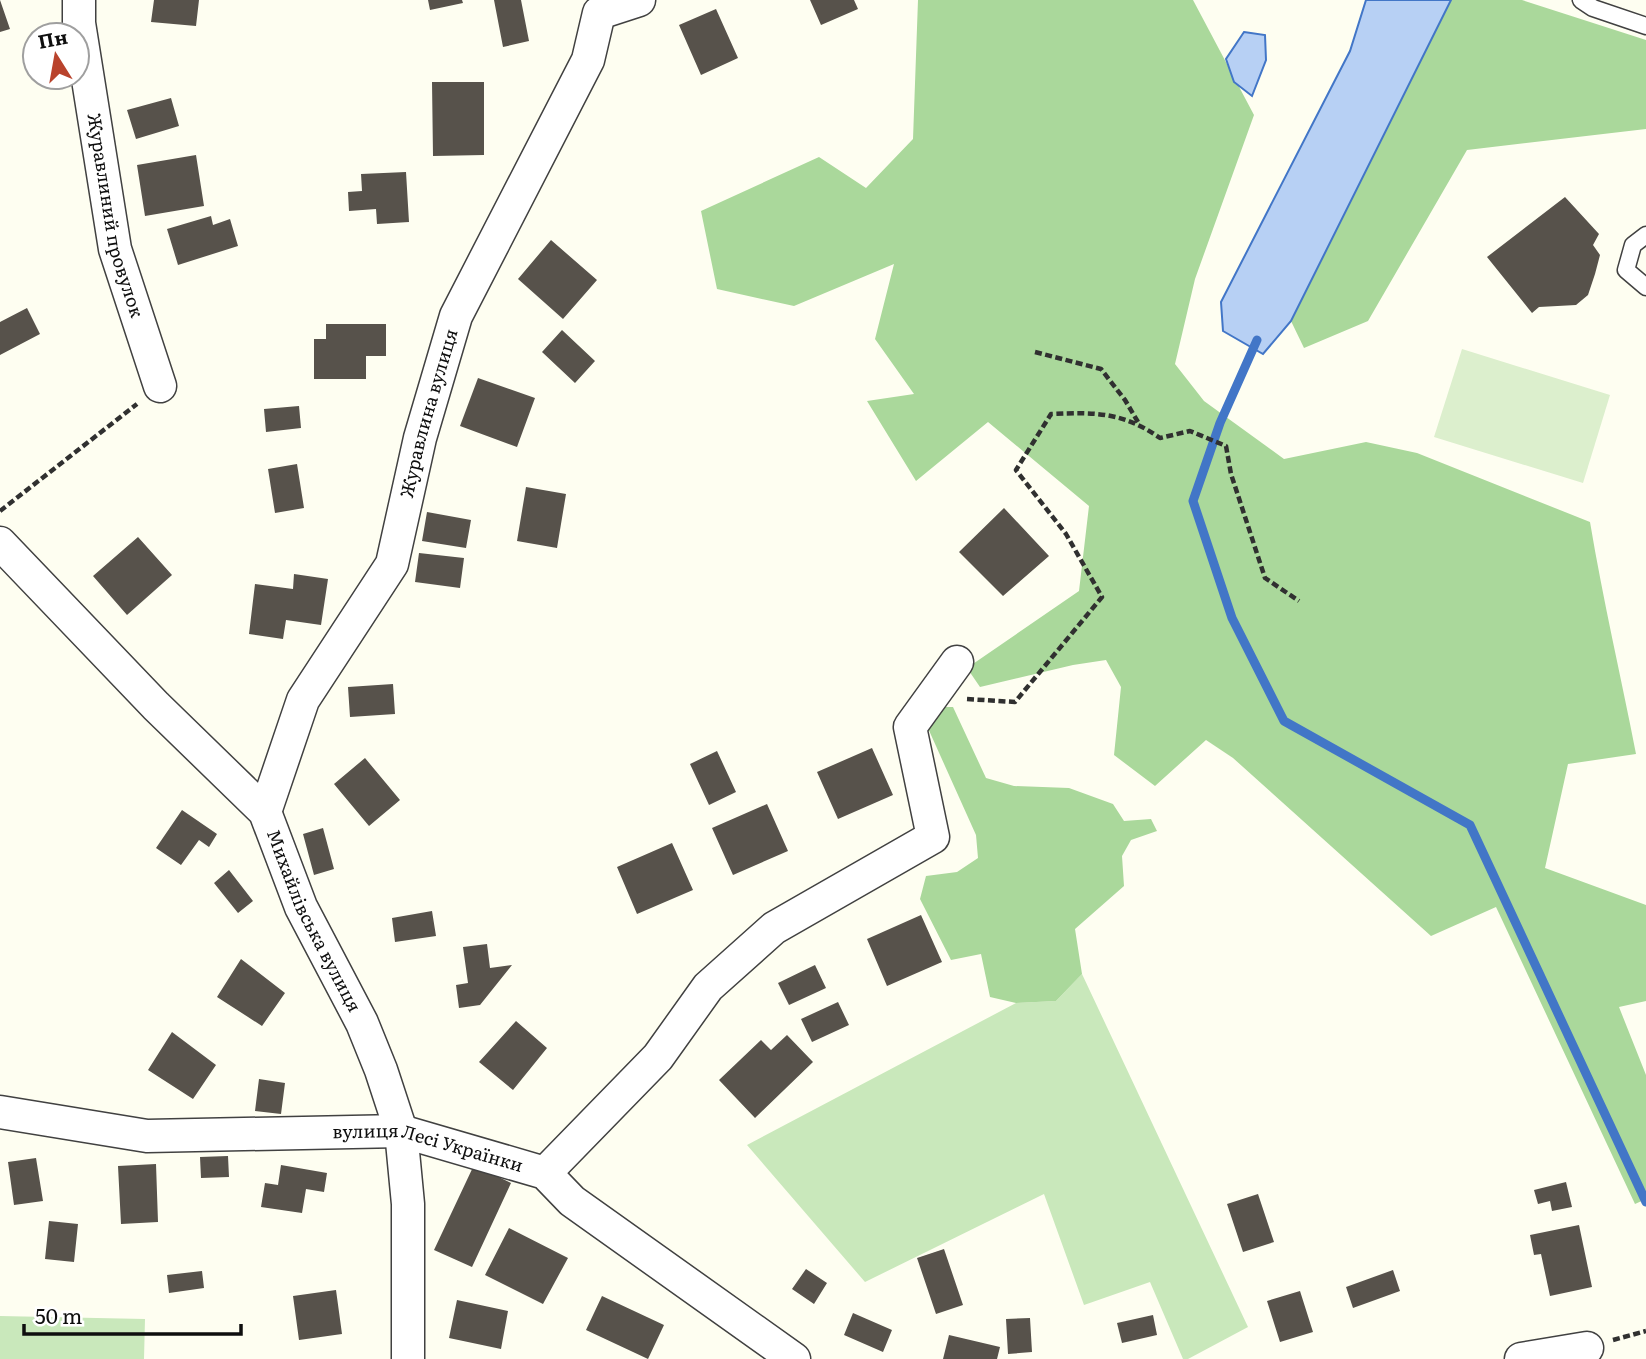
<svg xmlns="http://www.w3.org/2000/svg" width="1646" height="1359" viewBox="0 0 1646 1359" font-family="Literata,serif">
<rect width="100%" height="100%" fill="#fefef1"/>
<path fill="#c9e8bb" d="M1082,974L1248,1327L1188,1359H1183L1150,1282L1084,1305L1044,1194L865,1282L747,1145L1016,1003L1056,1001Z
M0,1316L145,1319L144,1359H0Z"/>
<path fill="#aad89b" d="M918,0H1193L1254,115L1195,279L1175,364L1204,401L1284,459L1366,442L1417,453L1590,522C1603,600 1621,677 1636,754L1568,764L1545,868L1646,905V1001L1619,1007L1646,1075V1199L1635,1204L1496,907L1431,936L1233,758L1206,740L1155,786L1114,755L1121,687L1106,660L1073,665L980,687L967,668L1079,591L1089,506L988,422L916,481L867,401L914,394L875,339L894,264L794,306L717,289L701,211L819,157L866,188L913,139Z
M1451,0H1522L1646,40V129L1467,150L1368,321L1304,348L1291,321Z
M939,707H953L986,778L1014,786L1069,788L1113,804L1124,821L1151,819L1157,831L1131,840L1122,856L1124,886L1075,929L1082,974L1056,1001L1016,1003L990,997L981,954L951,960L920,899L926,876L957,872L978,858L976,835L927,726Z"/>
<path fill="#dcefcd" d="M1462,349L1610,395L1583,483L1434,437Z"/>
<path fill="#b7d0f4" stroke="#4276c7" stroke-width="2" d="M1366,0H1451L1291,321L1263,354L1223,331L1221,302L1350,51Z
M1244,32L1265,35L1266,60L1252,96L1234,82L1226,59Z"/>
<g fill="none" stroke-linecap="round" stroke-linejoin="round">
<path stroke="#4276c7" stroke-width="9" d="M1257,340L1220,423L1193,501L1232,618L1284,721L1470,825L1646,1202"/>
</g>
<path fill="#57524b" d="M0,0L10,29L0,32Z
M154,0H199L196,26L151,22Z
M428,0H462L463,3L430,10Z
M494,0H521L529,41L503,47Z
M810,0H854L858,9L821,25Z
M716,9L738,58L701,75L679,25Z
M432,82H484V155L433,156Z
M171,98L179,126L136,139L127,110Z
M196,155L204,206L145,216L137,165Z
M406,172L409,222L377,224L376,209L349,211L348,192L362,191L361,174Z
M1565,197L1599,234L1593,245L1600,255L1595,274L1588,295L1576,305L1539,307L1532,313L1487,257Z
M211,216L213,225L230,219L238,246L178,265L167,229Z
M551,240L597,280L563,319L518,279Z
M27,308L40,334L0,355V322Z
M326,324H386V356H366V379H314V339H326Z
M562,330L595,361L575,383L542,352Z
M478,378L535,398L517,447L460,426Z
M299,406L301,428L266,432L264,409Z
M297,464L304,508L275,513L268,469Z
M526,487L566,494L557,548L517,541Z
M1004,508L1049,556L1003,596L959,552Z
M427,512L471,520L466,548L422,541Z
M138,537L172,575L127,615L93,576Z
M419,553L464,558L460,588L415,582Z
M294,574L328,579L321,625L286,620L283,639L249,634L255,584L293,589Z
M393,684L395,714L350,717L348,687Z
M872,748L893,795L838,819L817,772Z
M717,751L736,792L709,805L690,764Z
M365,758L400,800L369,826L334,784Z
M767,804L788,851L733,875L712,828Z
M182,810L217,834L209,847L199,840L181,865L156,848Z
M323,828L334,869L314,875L303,834Z
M672,843L693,890L637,914L617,867Z
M229,870L253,901L238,913L214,883Z
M432,911L436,936L395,942L392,918Z
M921,915L942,962L887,986L867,939Z
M487,944L490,968L512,965L480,1005L459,1008L456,985L468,983L463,947Z
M241,959L285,993L262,1026L217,997Z
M815,965L826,988L789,1005L778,983Z
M838,1002L849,1025L812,1042L801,1019Z
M516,1021L547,1048L513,1090L479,1062Z
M172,1032L216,1065L193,1099L148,1070Z
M787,1035L813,1062L755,1118L719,1080L761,1040L771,1050Z
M259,1079L285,1083L281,1114L255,1111Z
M228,1156L229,1177L201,1178L200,1157Z
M36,1158L43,1201L14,1205L8,1162Z
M156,1164L158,1222L121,1224L118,1166Z
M281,1165L327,1173L324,1192L306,1189L302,1213L261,1207L265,1183L278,1185Z
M474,1165L511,1183L472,1267L434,1250Z
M1566,1182L1572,1207L1552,1211L1550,1201L1538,1204L1534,1190Z
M1258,1194L1274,1242L1243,1252L1227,1204Z
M49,1221L78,1224L74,1262L45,1259Z
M1579,1225L1592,1287L1550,1296L1541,1254L1534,1255L1530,1235Z
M509,1228L568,1258L543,1304L485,1275Z
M944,1249L963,1305L936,1314L917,1258Z
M806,1269L827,1283L814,1304L792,1289Z
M1393,1270L1400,1291L1353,1308L1346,1287Z
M202,1271L204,1288L169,1293L167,1275Z
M336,1290L342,1334L299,1340L293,1296Z
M1300,1291L1313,1332L1280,1342L1267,1301Z
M602,1296L664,1325L648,1359L586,1330Z
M457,1300L508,1311L501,1349L449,1338Z
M853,1313L892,1330L883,1352L844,1335Z
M1153,1315L1157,1335L1122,1343L1117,1323Z
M1030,1318L1032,1352L1008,1354L1006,1319Z
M949,1335L1000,1347L997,1359H943Z"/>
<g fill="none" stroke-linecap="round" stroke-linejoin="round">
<defs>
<path id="service" d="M1581,0L1593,8L1646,26
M1646,235L1633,245L1626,270L1646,287"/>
<g id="minor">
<path id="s1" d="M79,0V23L115,249L160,386"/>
<path id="s2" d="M0,543L156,706L265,812L301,907L362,1023L381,1070L401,1131L408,1204V1359"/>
<path id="s3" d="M265,812L303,700L392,564L420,438L456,316L588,60L599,13L639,0"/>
<path id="s4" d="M0,1112L147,1136L401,1131L545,1173L572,1201L794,1359"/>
<path d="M545,1173L658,1057L708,987L774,928L933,837L910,727L957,662"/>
<path d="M1521,1359L1587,1348"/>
</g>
</defs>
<use href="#service" stroke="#414141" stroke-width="19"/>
<use href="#minor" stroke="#414141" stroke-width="35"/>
<path stroke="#303030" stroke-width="4.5" stroke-dasharray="7 3.5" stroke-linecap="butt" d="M1035,352L1101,369L1125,400L1138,422
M0,511L137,404
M967,699L1015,702L1102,597L1066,534L1016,470L1051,414C1095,412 1123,412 1160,438L1190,431L1226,446L1231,474L1265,578L1299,601
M1613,1340L1646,1331"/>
<use href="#service" stroke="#fff" stroke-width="16"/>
<use href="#minor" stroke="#fff" stroke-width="32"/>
</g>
<g text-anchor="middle" stroke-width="7" stroke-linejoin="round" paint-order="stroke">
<g font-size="18" fill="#0e0e0e" stroke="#fff">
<text dy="6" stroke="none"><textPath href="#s1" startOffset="219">Журавлиний провулок</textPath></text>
<text dy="6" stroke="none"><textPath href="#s3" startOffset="436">Журавлина вулиця</textPath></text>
<text dy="6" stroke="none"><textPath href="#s2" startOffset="497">Михайлівська вулиця</textPath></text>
<text dy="6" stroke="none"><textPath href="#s4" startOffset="432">вулиця Лесі Українки</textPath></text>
</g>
</g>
<g transform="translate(56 56) rotate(349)"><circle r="33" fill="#ffffff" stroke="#9f9f9f" stroke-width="2"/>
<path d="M0-5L12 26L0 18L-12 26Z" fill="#b9432c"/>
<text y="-10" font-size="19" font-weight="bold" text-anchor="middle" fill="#0e0e0e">Пн</text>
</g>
<path d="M24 1324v10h217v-10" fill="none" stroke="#0e0e0e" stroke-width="3.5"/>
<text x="35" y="1324" font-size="21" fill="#0e0e0e" stroke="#ffffff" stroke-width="5" paint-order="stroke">50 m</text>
</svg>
